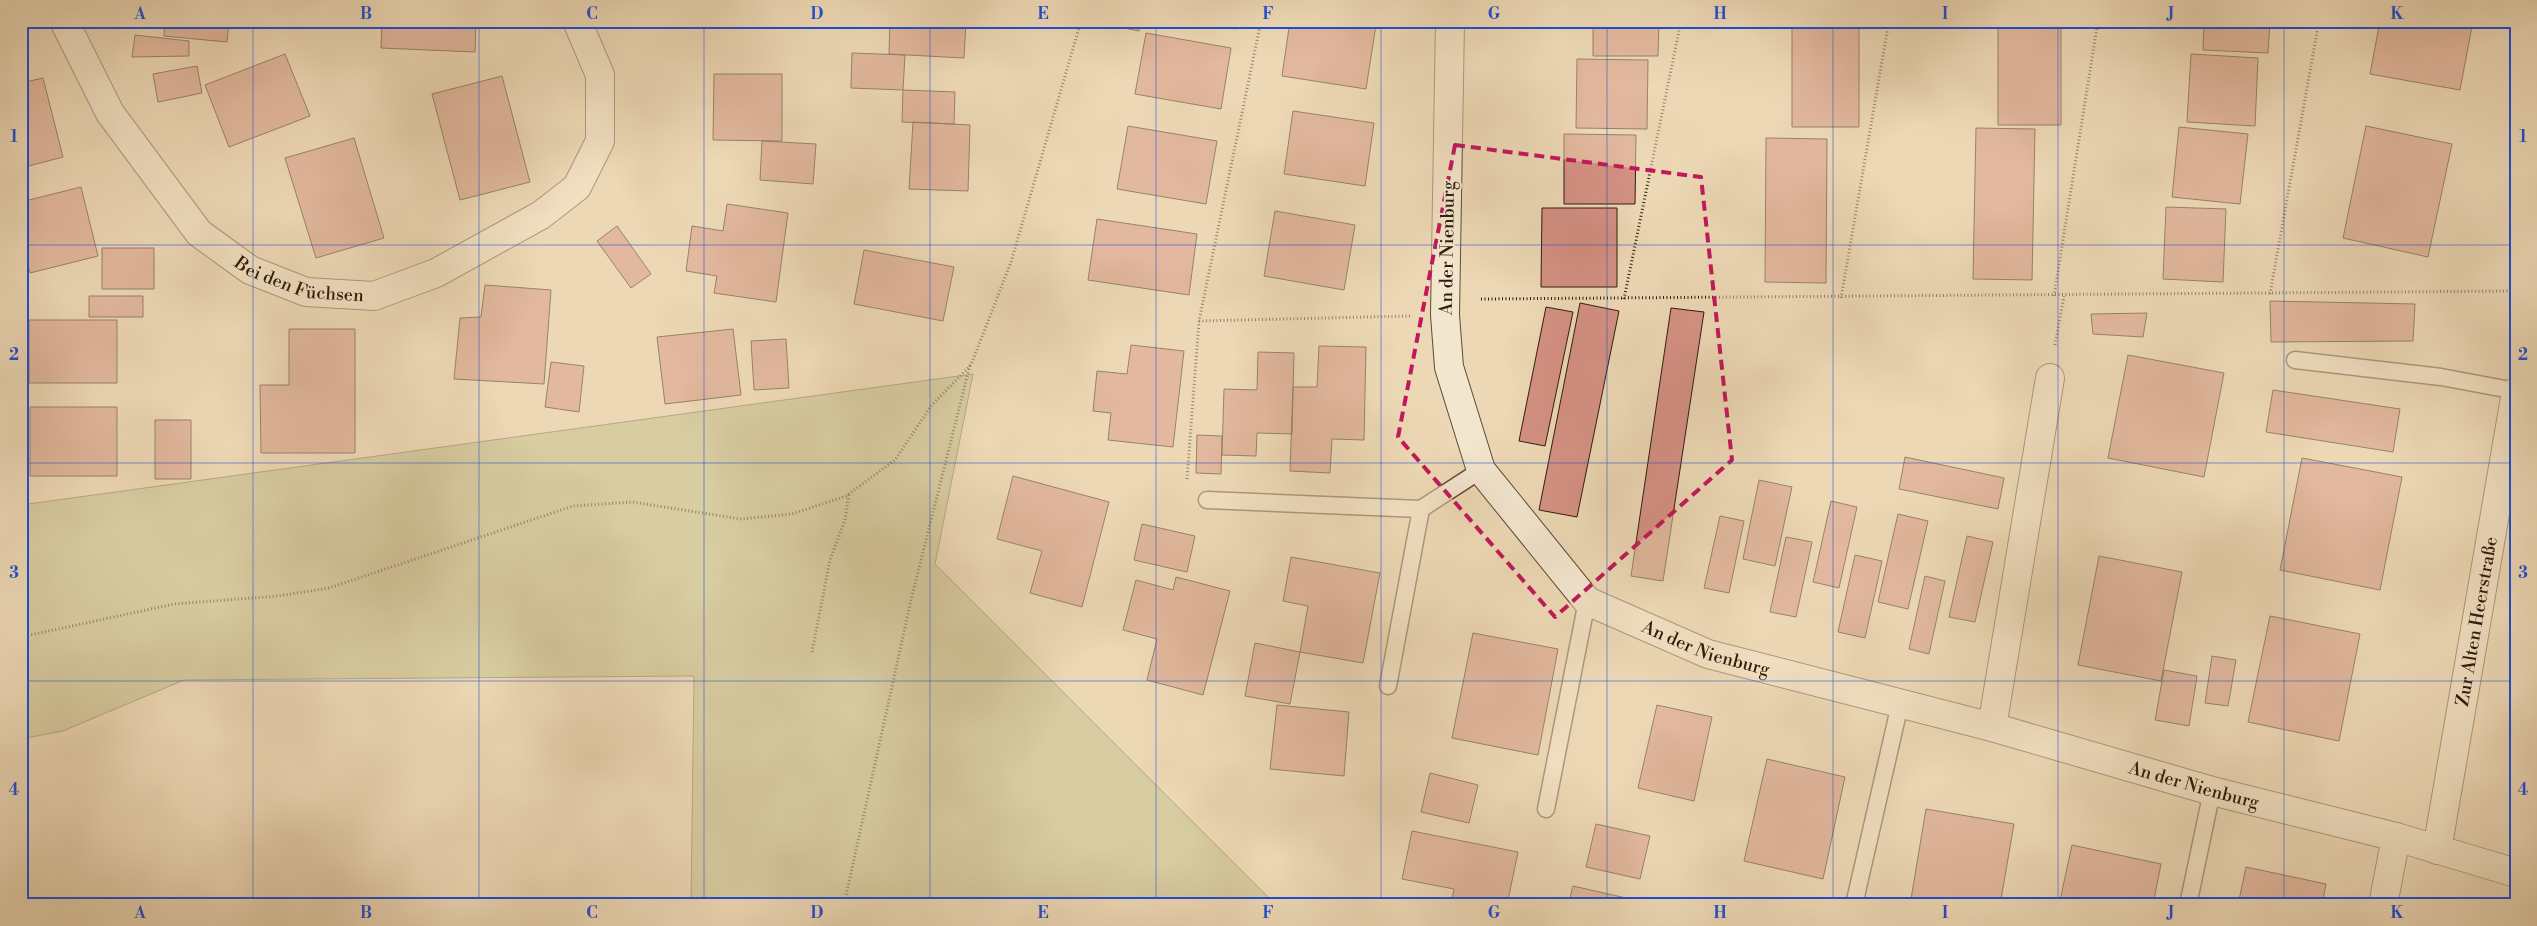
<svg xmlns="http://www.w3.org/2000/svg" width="2537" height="926" viewBox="0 0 2537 926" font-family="'Libre Bodoni',serif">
<rect width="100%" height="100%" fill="#edd8b5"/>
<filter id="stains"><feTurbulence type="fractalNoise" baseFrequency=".004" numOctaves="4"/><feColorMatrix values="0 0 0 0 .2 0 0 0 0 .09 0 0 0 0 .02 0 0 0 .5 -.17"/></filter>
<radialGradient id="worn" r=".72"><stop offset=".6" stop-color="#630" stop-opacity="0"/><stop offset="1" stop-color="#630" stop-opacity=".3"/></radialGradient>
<path fill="#bebd8a" stroke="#776c4c" d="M973,374L935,564L1276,905H691L694,676L184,680L63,731L21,739V505Z"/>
<path fill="#d59184" stroke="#301b0e" d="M165,21H229L227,42L164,36Z
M382,21H476L475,52L381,48Z
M745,21H788L787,27L744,23Z
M890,21H966L964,58L889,54Z
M1109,21H1141L1139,31L1108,25Z
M1193,21H1237L1236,29Z
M1290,21H1354L1376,25L1366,89L1282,76Z
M1593,21H1659L1658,56H1593Z
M1792,21H1859V127H1792Z
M1998,21H2061V125H1998Z
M2204,21H2270L2268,53L2203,50Z
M2380,21H2473L2460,90L2370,74Z
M1146,33L1231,48L1221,109L1135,94Z
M135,35L189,41V56L132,57Z
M852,53L905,55L903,90L851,88Z
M285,54L310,116L229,147L205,85Z
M2191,54L2258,58L2255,126L2187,122Z
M1577,59L1648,60L1647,129L1576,128Z
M197,66L202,93L158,102L153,74Z
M714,74H782V141L713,140Z
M502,76L530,182L460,200L432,94Z
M43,78L63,157L21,168V83Z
M903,90L955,92L954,124L902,122Z
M1293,111L1374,123L1365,186L1284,174Z
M913,122L970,125L968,191L909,189Z
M1128,126L1217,141L1206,204L1117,189Z
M2366,126L2452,144L2428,257L2343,238Z
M2179,127L2248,134L2240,204L2172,197Z
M1976,128L2035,129L2032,280L1973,279Z
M1564,134L1636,135L1635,204H1564Z
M354,138L384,238L316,258L285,158Z
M1766,138L1827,139L1826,283L1765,282Z
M762,141L816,144L813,184L760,180Z
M81,187L98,256L30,273L21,239V202Z
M727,204L788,213L776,302L714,293L717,276L686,271L692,226L723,231Z
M2166,207L2226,209L2223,282L2163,279Z
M1542,208H1617V287H1541Z
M1275,211L1355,225L1344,290L1264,276Z
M1097,219L1197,234L1189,295L1088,280Z
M617,226L651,274L631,288L597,241Z
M102,248H154V289H102Z
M864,250L954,267L943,321L854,304Z
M485,285L551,290L544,384L454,379L460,318L481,317Z
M89,296H143V317H89Z
M2270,301L2415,304L2413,341L2271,342Z
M1580,303L1619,311L1577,517L1539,510Z
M1546,307L1573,312L1545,446L1519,441Z
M1671,308L1704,312L1663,581L1631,576Z
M2147,313L2143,337L2093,334L2091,314Z
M29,320H117V383H29Z
M289,329H355V453H261L260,385H289Z
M733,329L741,395L665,404L657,337Z
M786,339L789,388L754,390L751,341Z
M1131,345L1184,351L1173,447L1108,440L1111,413L1093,411L1097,371L1127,374Z
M1319,346L1366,347L1364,440L1332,439L1330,473L1290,471L1293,387H1317Z
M1258,352L1294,353L1292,434L1257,433L1256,456L1222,455L1224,389L1257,390Z
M2128,355L2224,373L2204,477L2108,458Z
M551,362L584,366L579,412L545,407Z
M2273,390L2400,409L2393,452L2266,432Z
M30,407H117V476H30Z
M155,420H191V479H155Z
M1197,435L1222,436L1221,474L1196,473Z
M1905,457L2004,478L1998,509L1899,489Z
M2302,458L2402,477L2380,590L2280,570Z
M1013,476L1109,502L1082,607L1030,593L1042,551L997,539Z
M1759,480L1792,487L1775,566L1743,559Z
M1831,501L1857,507L1839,588L1813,582Z
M1898,514L1928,521L1908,609L1878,602Z
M1720,516L1744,521L1729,593L1704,588Z
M1142,524L1195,536L1187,572L1134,560Z
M1967,536L1993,542L1975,622L1949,617Z
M1786,537L1812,542L1796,617L1770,612Z
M1855,555L1882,561L1865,638L1838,632Z
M2099,556L2182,572L2161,681L2078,665Z
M1291,557L1380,573L1363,663L1300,652L1308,606L1283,601Z
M1925,576L1945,581L1929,654L1909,649Z
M1176,577L1230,591L1203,695L1147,680L1157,639L1123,630L1136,580L1173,590Z
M2270,616L2360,634L2339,741L2248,722Z
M1473,633L1558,649L1538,755L1452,738Z
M1255,643L1300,652L1290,704L1245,696Z
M2212,656L2236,660L2228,706L2205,703Z
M2164,670L2197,676L2189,726L2155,720Z
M1277,705L1349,712L1344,776L1270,769Z
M1657,705L1712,717L1694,801L1638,788Z
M1767,759L1845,777L1823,879L1744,861Z
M1430,773L1478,785L1469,823L1421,812Z
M1926,809L2014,824L2000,905H1910Z
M1596,824L1650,836L1640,879L1586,867Z
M1412,831L1518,852L1507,905H1451L1454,889L1402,879Z
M2072,845L2161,864L2153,905H2059Z
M2246,867L2326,884L2322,905H2238Z
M1573,886L1657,905H1568Z"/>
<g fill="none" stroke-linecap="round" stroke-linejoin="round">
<defs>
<path id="service" d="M2295,360L2441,377L2516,391
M1207,500L1421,509
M1388,686L1421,509L1481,470
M1546,809L1587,601
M1854,905L1900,704
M2188,905L2212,791"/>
<g id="minor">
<path id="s1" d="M64,21L110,113L199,233L250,270L306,292L374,296L436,273L541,215L577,187L600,141V75L577,21"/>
<path id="s2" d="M1450,21L1445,315L1449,367L1481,470L1587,601L1708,654L1992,727"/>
<path id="s3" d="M2050,378L1992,727L2212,791L2396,837L2516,873"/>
<path id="s4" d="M2437,850L2516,392"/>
<path d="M2383,905L2396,837"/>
</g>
</defs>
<use href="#service" stroke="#5f4a38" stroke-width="19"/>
<use href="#minor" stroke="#5f4a38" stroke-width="30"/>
<path stroke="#301b0e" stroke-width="3" stroke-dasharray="1 2.5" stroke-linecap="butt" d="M2270,294L2319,21
M2054,296L2098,21
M1841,298L1889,21
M1481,299L2516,291
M1624,299L1681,21
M1199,321L1410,316
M2055,345L2064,296
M1187,479L1199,321L1261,21
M21,637L174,604L278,596L329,588L573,506L632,502L741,519L792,514L846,496L895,460L931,406L971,365L1011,262L1081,21
M812,652L830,560L845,520L849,494
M844,905L911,600L970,365"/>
<use href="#service" stroke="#f3e6cf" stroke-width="16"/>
<use href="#minor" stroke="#f3e6cf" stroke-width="28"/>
</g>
<path d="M0 0H2537V926H0ZM1455,145L1701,177L1732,460L1555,617L1398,437Z" fill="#edd8b5" fill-opacity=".55" fill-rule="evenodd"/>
<path fill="none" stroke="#c2185b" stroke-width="4" stroke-dasharray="10 6" stroke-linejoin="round" d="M1455,145L1701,177L1732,460L1555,617L1398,437Z"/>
<path fill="none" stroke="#1d4ed8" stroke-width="1" stroke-opacity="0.55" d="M253,21V905M479,21V905M704,21V905M930,21V905M1156,21V905M1381,21V905M1607,21V905M1833,21V905M2058,21V905M2284,21V905M21,245H2516M21,463H2516M21,681H2516"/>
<g text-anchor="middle" stroke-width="4" stroke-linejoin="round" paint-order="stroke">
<g font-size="18" fill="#301b0e" stroke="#f3e6cf">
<text transform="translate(1447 248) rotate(-89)" y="6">An der Nienburg</text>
<text dy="6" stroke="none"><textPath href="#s1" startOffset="366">Bei den Füchsen</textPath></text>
<text dy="6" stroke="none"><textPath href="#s4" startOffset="232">Zur Alten Heerstraße</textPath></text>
<text dy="6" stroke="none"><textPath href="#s2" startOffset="751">An der Nienburg</textPath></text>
<text dy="6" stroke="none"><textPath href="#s3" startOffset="564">An der Nienburg</textPath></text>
</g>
</g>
<rect width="2537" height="926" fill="none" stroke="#edd8b5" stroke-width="55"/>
<rect x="28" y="28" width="2482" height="870" fill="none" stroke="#1d4ed8" stroke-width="2"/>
<g font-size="16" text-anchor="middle" font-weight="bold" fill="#1d4ed8">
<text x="140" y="19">A</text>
<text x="366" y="19">B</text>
<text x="592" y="19">C</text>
<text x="817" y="19">D</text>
<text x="1043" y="19">E</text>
<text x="1268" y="19">F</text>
<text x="1494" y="19">G</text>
<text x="1720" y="19">H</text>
<text x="1945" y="19">I</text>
<text x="2171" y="19">J</text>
<text x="2397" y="19">K</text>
<text x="14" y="142">1</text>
<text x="2523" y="142">1</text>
<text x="14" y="360">2</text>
<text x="2523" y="360">2</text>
<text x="14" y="578">3</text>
<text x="2523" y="578">3</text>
<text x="14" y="795">4</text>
<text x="2523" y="795">4</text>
<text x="140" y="918">A</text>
<text x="366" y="918">B</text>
<text x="592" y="918">C</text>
<text x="817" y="918">D</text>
<text x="1043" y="918">E</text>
<text x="1268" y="918">F</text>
<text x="1494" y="918">G</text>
<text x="1720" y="918">H</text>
<text x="1945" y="918">I</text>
<text x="2171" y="918">J</text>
<text x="2397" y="918">K</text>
</g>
<rect width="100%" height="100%" filter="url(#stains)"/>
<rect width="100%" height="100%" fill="url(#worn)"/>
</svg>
